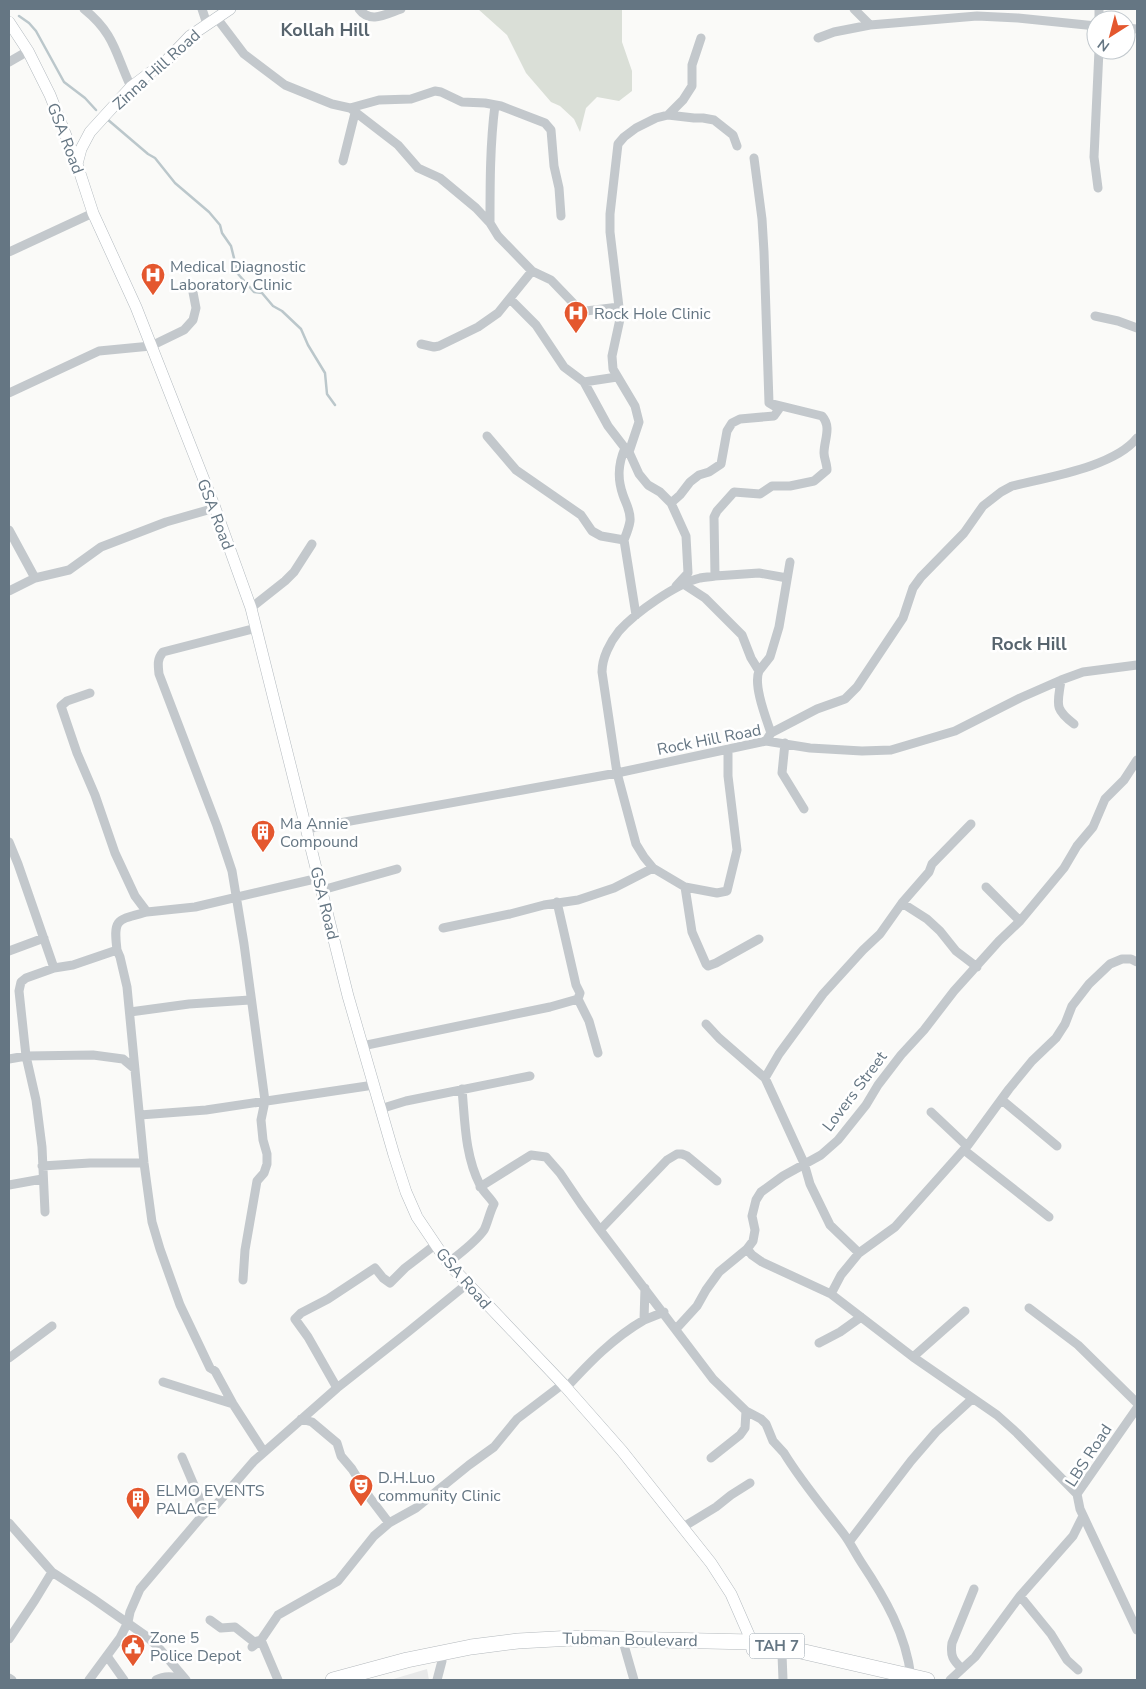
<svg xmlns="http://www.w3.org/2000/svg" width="1146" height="1689" viewBox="0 0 1146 1689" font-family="'Nunito Sans',sans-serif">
<rect width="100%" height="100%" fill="#fafaf8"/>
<path fill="#e8e9e9" d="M427,1669L429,1680H390Z"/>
<path fill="#dadfd7" d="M478,9H622V42L632,71V91L619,101L597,97L586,108L580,132L574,119L560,106L551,102L526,73L507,35Z"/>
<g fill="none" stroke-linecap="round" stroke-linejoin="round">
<path stroke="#bbc7cb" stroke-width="2.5" d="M19,16L29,23L36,31L64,82L85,98L96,110
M107,119L148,154L155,158L175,183L209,212L220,225L222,233L231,246L238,274L254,292L262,293L273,306L282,311L301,329L308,345L325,373L327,394L335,405"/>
<defs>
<path id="secondary" d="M9,22L28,51L50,95L77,164L93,213L136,307L215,508L251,608L348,996L394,1155L406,1192L417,1217L448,1263L563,1384L622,1451L711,1563L731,1594L752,1642V1650
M77,164L81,149L90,132L131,87L167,60L190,36L230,9"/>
<path id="highway" d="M333,1680L407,1660L471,1647L518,1641L573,1638L752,1642L783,1647L927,1680"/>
</defs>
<use href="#secondary" stroke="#b3babf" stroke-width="12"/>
<use href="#highway" stroke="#b4b9bd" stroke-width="16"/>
<path stroke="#c3c8cc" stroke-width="9" d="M84,9C115,34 115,53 131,87
M202,9L207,24
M359,9C370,24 386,14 401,9
M854,9L870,25
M1099,9V20
M216,17L244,54L285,85L332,104L350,108L398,145L418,168L440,178L476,208L490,223L498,236L532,271L551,280L577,307L586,311L619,307L620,319L612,356L613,369L635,406L639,422L629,452L639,474L648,485L660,492L671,503L686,536L688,573L676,586
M1126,28L1137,29
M818,38L834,32L870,25L977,16L1018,18L1096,26
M9,62L28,51
M350,108L379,100L411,99L435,91L441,92L462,102L485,103L501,106L545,123L551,130L554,166L559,188L561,216
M668,115L694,118H703L714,120L733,135L737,146
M343,161L355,113
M1098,188L1094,157L1099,50
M490,223C490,184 490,144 495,105
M9,252L93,213
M510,299L536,325L564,367L584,382L617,377
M619,307L610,232V214L618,144L624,137L636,128L656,118L668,115L683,100L692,86V65L701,38
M1095,316L1118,321L1137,328
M421,344L434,347L439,346L478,327L498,313L532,271
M584,382L608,426L628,452
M9,393L99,351L151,346L184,330L193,320L196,308L192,287
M487,436L516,470L581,515L592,531L601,536L624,540L636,615
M671,503L680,495L690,482L699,475L709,472L721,464L727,431L732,423L740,419L774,416L779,409L769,403L764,252L762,219L754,158
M9,530L35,578L9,591
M624,540C626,535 629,528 630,521C631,511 626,504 623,495C617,478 618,464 625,448
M715,576L759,573L787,578
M35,578L69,570L101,547L166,522L215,508
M685,585L705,598L742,635L751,658L759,671C753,685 766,718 771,733
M251,608L285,581L294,572L312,544
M759,671L770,657L779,627L790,562
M1061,680C1058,704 1053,708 1074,724
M90,693L67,701L61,706L77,753L95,795L115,853L135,896L147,912L195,907L319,878
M766,741L771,733L817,709L845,699L857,687L903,618L913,588L921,577L964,533L983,506L1001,492L1012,486C1048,477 1114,467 1137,438
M785,743L782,773L804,809
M306,829L617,773L766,741L810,748L862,751L891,750L955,731L1020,698L1061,680L1083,672L1137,665
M9,842L18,864L54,968
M685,887L717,893L727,891L737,850L728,776V750
M986,887L1020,921
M322,890L397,869
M902,903L927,919L940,931L956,951L977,967
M443,928L510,914L544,905L578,900L614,888L653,868
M759,939L716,963L708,966L706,964L692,932L685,887L653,868L644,857L636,844L617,773L602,672C602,658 610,642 619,631C636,612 676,584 700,578C705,577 710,577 715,576L714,517L717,511L734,492L760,494L772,486H790L814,481L827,470C827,464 824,458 824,453C824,440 832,427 822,416L769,403
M117,950C113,918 117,920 147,912
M9,951L44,938
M578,999L589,1021L598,1053
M130,1012L189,1004L250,1000
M706,1024L719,1038L765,1078L804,1163L810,1184L830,1225L859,1253
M362,1046L550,1007L578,999L580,993L576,985L557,902
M9,1059L26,1056L93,1055L123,1059L135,1069
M765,1078L779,1054L823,994L863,950L880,934L902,903L929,872L932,864L971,824
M1002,1100L1057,1146
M380,1109L406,1101L530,1076
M931,1112L967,1146
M140,1115L206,1110L374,1085
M964,1150L1049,1217
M42,1166L90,1163H144
M717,1181L687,1156L682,1154H677L667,1160L600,1230L713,1379L746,1411L761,1419L766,1424L773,1441L784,1453C801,1481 823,1507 843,1533C850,1542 855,1553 861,1562C885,1598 906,1634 911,1677
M9,1185L42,1179
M480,1187L531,1155L546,1157L560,1173L581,1204L600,1230
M45,1212L42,1147L36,1100L26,1056L19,991L21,982L26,978L54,968L73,965L117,950L120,957L127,987L144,1163L152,1222L160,1249L180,1305L210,1368L215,1371L233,1404L264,1452
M747,1249L752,1255L762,1262L831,1294L913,1357L997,1415L1017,1433L1077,1494
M448,1263C460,1253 475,1243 484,1230C487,1225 490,1211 494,1204C490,1197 483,1192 480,1185C465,1156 465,1122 462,1089
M243,1280L245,1250L257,1181L264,1173L267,1164V1154L263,1140L261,1120L265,1101L244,944L232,871L217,826L159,674C158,665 157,659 163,652L256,628
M831,1294L841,1275L859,1253L895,1227L968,1145L1009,1089L1032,1061L1056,1038L1065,1024L1072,1006L1089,984L1110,964L1122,959H1131L1137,962
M1029,1308L1078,1345L1137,1403
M644,1320L664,1312
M676,1329L697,1306L706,1290L719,1272L747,1249L753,1241L755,1230L752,1216L756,1200L761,1192L783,1176L821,1155L838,1140L866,1105L878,1085L901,1055L924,1030L954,991L999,941L1020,921L1064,868L1077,846L1093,827L1105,799L1124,780L1137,760
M819,1343L840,1332L861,1317
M913,1357L965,1311
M9,1358L52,1326
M163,1382L233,1404
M337,1388L308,1337L295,1319L301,1313L328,1299L375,1268L383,1278L390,1283L405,1268L435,1245
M566,1388C590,1362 613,1338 644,1320L645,1288
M1137,1408L1077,1494L1080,1509L1137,1630
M301,1419L312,1422L337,1443L341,1456L352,1469L370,1498L389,1523
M182,1457L199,1497L202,1516
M711,1458L740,1435L745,1428L746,1411
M9,1523L52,1572L92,1598L146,1636L158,1647L186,1680
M683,1527L716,1507L731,1495L750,1483
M849,1542L911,1461L936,1432L972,1399
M1020,1596L1051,1634L1067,1660L1078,1670
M210,1620L221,1628L235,1627L254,1642L261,1640L278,1680
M9,1639L35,1600L52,1572
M624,1645L634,1680
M252,1647L261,1640L278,1615L338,1581L374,1536L389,1523L416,1508L469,1465L494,1447L517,1419L563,1384
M782,1654L783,1680
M107,1656L124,1680
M962,1669C953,1660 950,1656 952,1643L974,1589
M9,1678L12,1680
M89,1680L120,1638L128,1622L130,1612L140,1589L202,1516L216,1505L254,1461L337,1388L408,1332L467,1284
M156,1680C165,1675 174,1676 184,1680
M437,1680L442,1661
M950,1680L975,1657L1020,1596L1073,1536L1083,1516"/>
<use href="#secondary" stroke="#fff" stroke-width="11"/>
<use href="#highway" stroke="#fff" stroke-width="15"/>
</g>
<defs>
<symbol id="hospital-pin" viewBox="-11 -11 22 30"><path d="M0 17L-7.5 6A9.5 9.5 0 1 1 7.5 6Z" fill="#e4572e" stroke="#fff"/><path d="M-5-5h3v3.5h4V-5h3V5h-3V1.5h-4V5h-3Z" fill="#fff"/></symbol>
<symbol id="building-pin" viewBox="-11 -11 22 30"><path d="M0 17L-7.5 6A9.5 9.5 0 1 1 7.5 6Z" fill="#e4572e" stroke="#fff"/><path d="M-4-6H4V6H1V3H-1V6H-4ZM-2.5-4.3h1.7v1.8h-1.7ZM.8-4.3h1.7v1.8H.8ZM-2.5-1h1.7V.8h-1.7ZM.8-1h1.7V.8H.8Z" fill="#fff"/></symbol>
<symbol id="theatre-pin" viewBox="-11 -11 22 30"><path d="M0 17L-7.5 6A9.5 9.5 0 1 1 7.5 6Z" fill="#e4572e" stroke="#fff"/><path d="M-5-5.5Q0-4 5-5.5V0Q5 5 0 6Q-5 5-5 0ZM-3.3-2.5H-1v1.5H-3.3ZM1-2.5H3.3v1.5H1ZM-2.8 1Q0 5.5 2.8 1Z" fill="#fff"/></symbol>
<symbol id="civic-pin" viewBox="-11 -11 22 30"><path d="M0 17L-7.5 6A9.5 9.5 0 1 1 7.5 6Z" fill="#e4572e" stroke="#fff"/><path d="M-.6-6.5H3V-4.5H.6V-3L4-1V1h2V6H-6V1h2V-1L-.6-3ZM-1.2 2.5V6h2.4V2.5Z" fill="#fff"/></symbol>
</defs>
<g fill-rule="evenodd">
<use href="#hospital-pin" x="139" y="261" width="28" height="38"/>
<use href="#hospital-pin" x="562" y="299" width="28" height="38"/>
<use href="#building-pin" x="249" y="818" width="28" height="38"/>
<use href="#theatre-pin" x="347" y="1472" width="28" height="38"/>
<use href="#building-pin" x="124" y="1485" width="28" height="38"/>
<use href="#civic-pin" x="119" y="1632" width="28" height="38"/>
</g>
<g text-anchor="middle" stroke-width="5" stroke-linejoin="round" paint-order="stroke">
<rect fill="#fff" stroke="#939fa8" stroke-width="1" x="749.5" y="1633.5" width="55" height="25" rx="4"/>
<g font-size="15" font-weight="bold" fill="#657683">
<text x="777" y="1651">TAH 7</text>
</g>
<g font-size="16" fill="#657683" stroke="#fff">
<text transform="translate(156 69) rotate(-42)" y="6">Zinna Hill Road</text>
<text transform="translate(66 138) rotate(69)" y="6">GSA Road</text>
<text transform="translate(216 514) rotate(69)" y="6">GSA Road</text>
<text transform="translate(709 739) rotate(-11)" y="6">Rock Hill Road</text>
<text transform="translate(325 903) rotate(76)" y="6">GSA Road</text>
<text transform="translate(854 1091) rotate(-53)" y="6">Lovers Street</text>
<text transform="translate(464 1278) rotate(49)" y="6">GSA Road</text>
<text transform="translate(1088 1455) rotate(-57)" y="6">LBS Road</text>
<text transform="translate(630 1639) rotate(1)" y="6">Tubman Boulevard</text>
</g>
<g font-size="16" fill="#657683" stroke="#fff" text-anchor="start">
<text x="170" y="272">Medical Diagnostic<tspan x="170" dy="18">Laboratory Clinic</tspan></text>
<text x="594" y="319">Rock Hole Clinic</text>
<text x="280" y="829">Ma Annie<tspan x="280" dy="18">Compound</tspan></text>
<text x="378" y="1483">D.H.Luo<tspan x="378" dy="18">community Clinic</tspan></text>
<text x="156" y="1496">ELMO EVENTS<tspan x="156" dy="18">PALACE</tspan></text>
<text x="150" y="1643">Zone 5<tspan x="150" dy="18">Police Depot</tspan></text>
</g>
<g font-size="18" font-weight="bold" fill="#57646e" stroke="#fff">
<text x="325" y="36">Kollah Hill</text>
<text x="1029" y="650">Rock Hill</text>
</g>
</g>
<rect width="1146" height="1689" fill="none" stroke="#657683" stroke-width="20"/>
<g transform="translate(1111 35) rotate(216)"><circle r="24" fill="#ffffff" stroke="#c1c8cd"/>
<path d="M0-4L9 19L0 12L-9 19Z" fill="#e4572e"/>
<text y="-8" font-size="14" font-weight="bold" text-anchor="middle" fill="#657683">N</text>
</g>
</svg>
